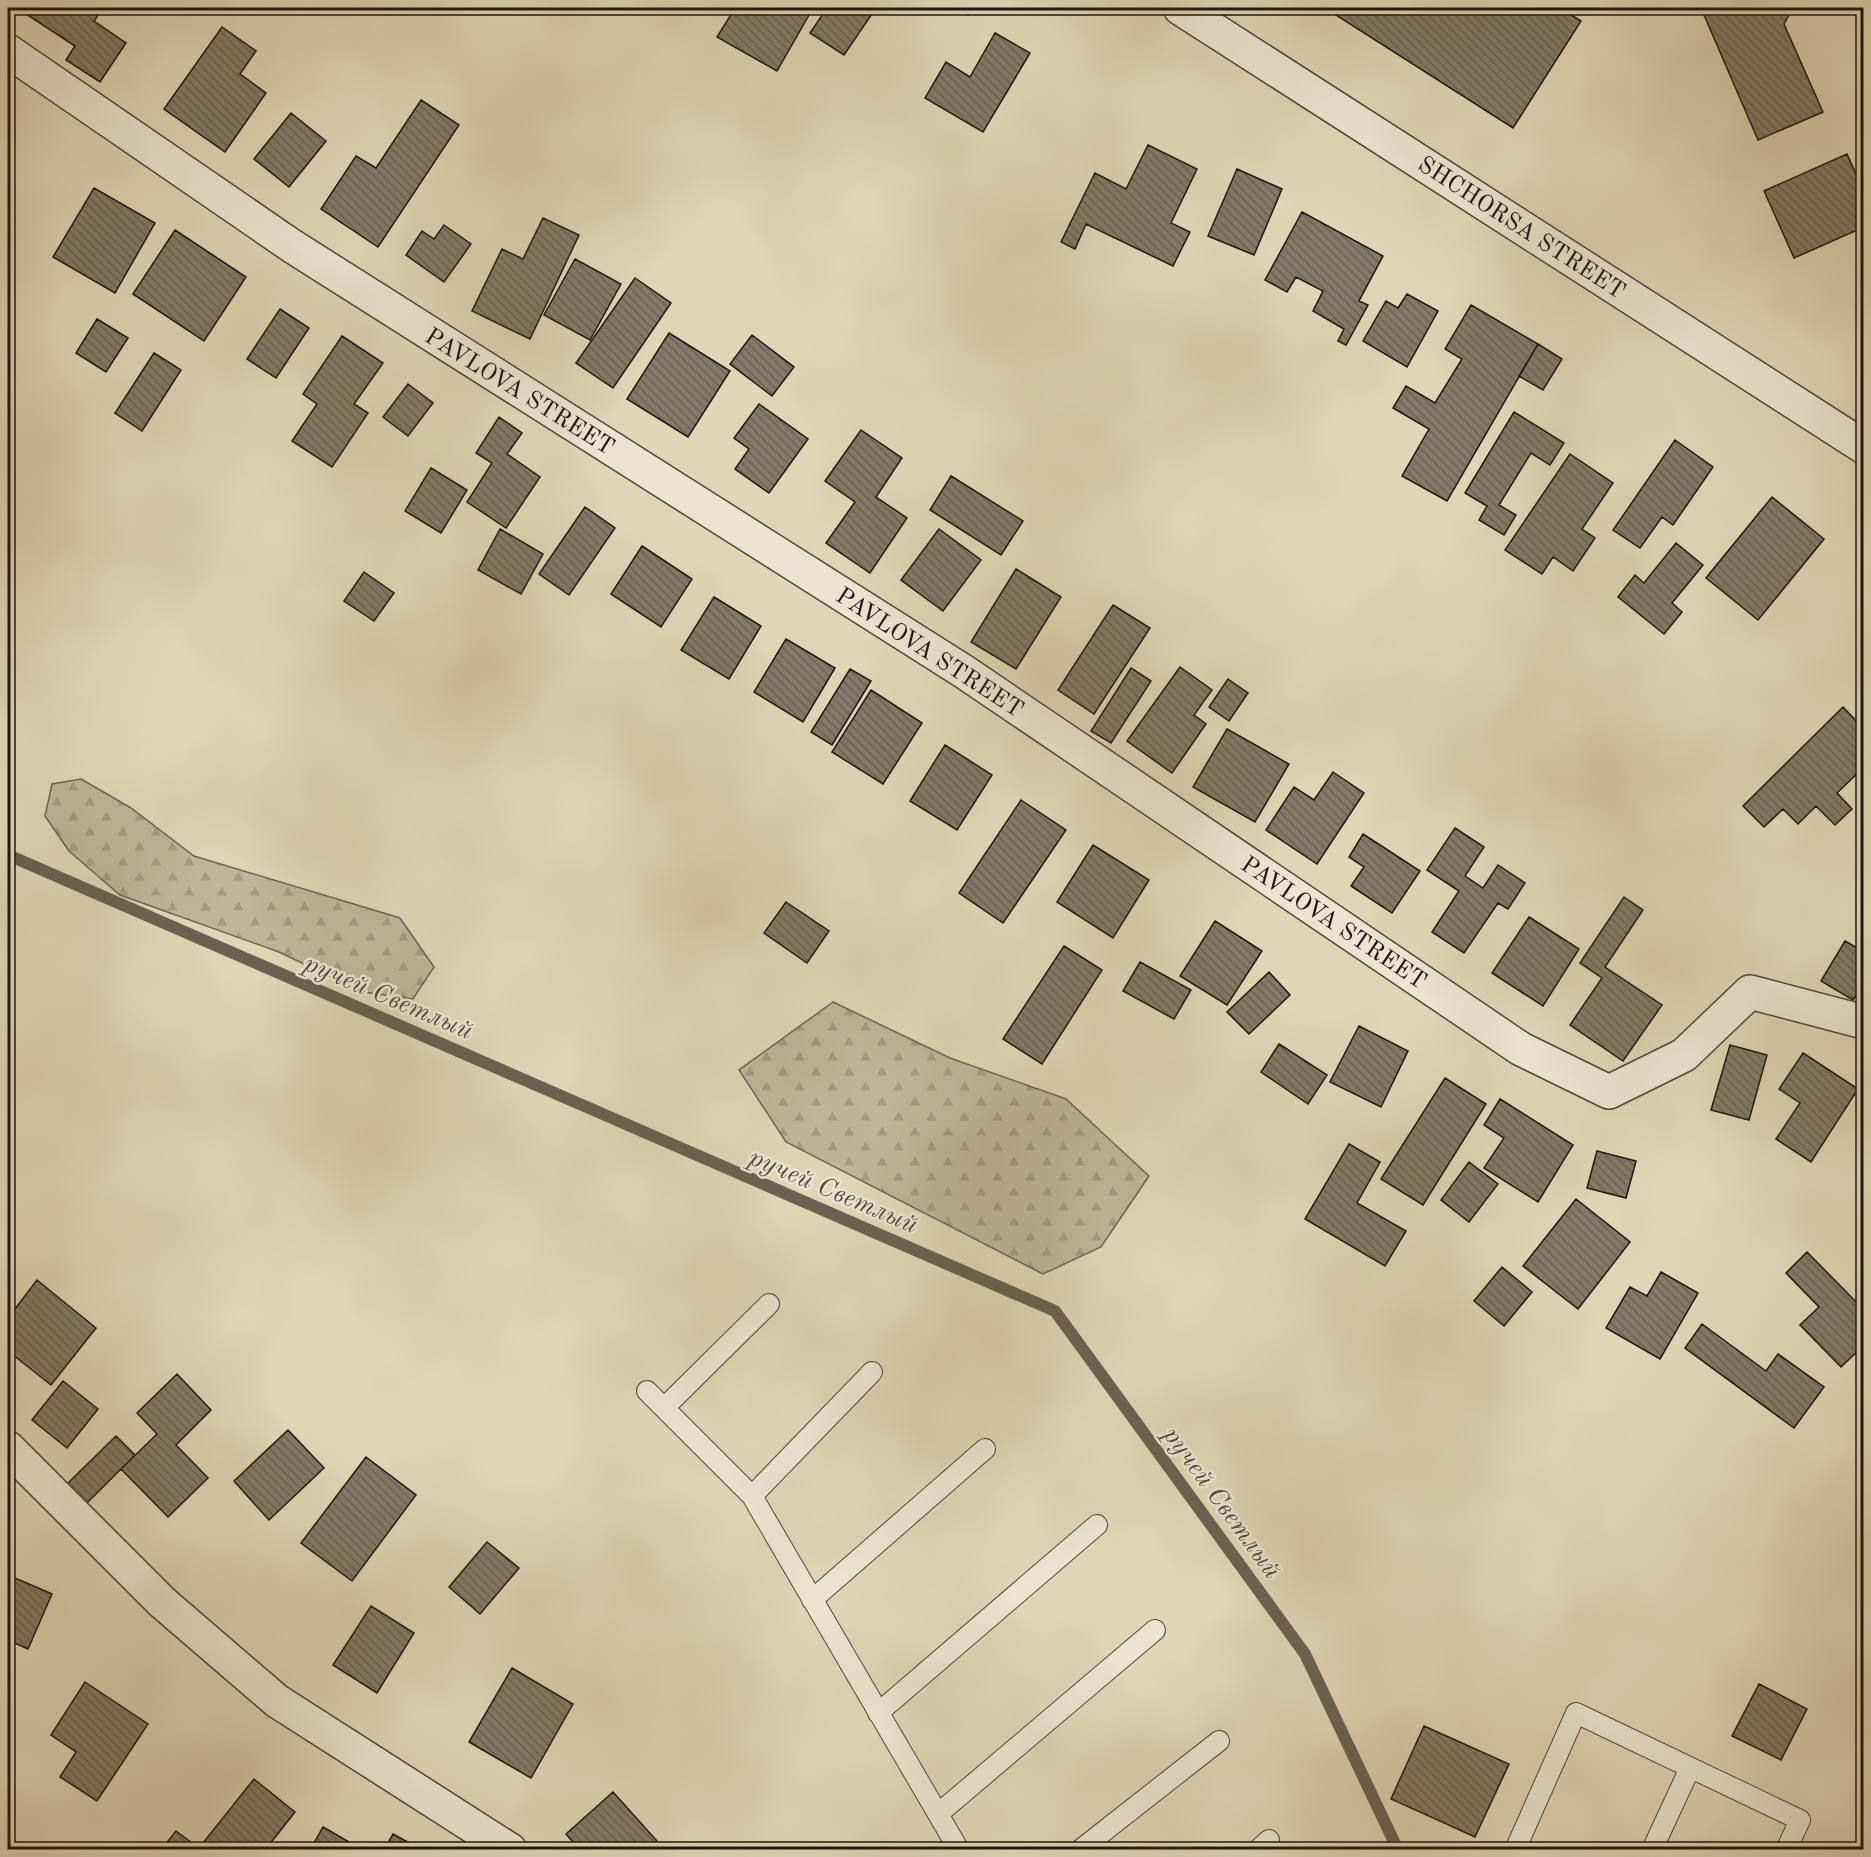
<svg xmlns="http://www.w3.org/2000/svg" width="1871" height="1857" viewBox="0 0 1871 1857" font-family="'Old Standard TT',serif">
<defs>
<pattern id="forest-firs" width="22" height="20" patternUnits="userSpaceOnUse" patternTransform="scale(1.5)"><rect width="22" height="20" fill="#c0b49a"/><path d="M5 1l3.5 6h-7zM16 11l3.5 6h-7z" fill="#a59a84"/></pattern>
<pattern id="building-back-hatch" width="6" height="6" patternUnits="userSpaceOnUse" patternTransform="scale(1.5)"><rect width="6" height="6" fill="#847966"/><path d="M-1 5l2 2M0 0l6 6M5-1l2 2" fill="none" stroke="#6c6252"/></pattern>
</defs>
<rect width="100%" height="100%" fill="#e1d5b6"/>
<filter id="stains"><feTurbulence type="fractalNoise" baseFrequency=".00333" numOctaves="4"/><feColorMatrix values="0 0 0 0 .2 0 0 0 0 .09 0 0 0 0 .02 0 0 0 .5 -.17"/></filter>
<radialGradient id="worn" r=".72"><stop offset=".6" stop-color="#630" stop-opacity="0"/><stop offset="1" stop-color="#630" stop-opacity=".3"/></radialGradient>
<path fill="url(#forest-firs)" stroke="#706454" stroke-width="1.5" d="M81,779L131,808L194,856L400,918L434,967L413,999L363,992L279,952L120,895L69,851L45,816L52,784Z
M833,1002L950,1058L1066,1099L1149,1176L1101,1247L1043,1274L786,1142L739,1070Z"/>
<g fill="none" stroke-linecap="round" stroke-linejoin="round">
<path stroke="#6c6151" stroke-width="12" d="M8,855L1055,1311L1305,1654L1398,1850"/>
</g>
<path fill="url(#building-back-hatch)" stroke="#20150f" stroke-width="1.5" d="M30,8H103L94,21L126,43L100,82L66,60L75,46L26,14Z
M735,8H813L777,71L717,37Z
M827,8H876L844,55L810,33Z
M954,8H972L968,15Z
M1325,8H1560L1581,21L1513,128Z
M1701,8H1793L1784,24L1823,112L1758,140Z
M222,27L256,51L240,74L266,93L225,152L164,109Z
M995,33L1030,53L983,132L925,98L946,62L970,77Z
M421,100L459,125L378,247L321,209L356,156L376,168Z
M291,113L326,141L289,187L254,159Z
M1148,145L1197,169L1171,223L1190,232L1173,266L1086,224L1075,249L1061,242L1095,173L1126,189Z
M1847,154L1864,192V227L1794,258L1764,191Z
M1237,169L1282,189L1254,255L1208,236Z
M94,188L155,223L115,293L53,257Z
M1302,212L1383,256L1359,301L1368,305L1346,345L1338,341L1344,329L1313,311L1323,291L1296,277L1287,292L1265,280Z
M543,218L579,235L530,339L472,311L502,249L523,259Z
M444,225L471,244L444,282L406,255L422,231L434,239Z
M175,230L246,277L204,341L133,294Z
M575,259L621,284L590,340L544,315Z
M635,278L671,303L613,388L576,363Z
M1407,294L1438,311L1407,367L1363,341L1386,301L1398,308Z
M1471,305L1538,344L1447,501L1402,476L1429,429L1393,408L1406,386L1435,403L1462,359L1445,349Z
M280,309L309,328L276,378L247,359Z
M97,319L128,338L106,372L76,353Z
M669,333L730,371L688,437L627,399Z
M752,335L794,367L772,396L730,364Z
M342,336L383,363L354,404L368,413L332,467L292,441L317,404L303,394Z
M1538,344L1562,359L1543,390L1519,376Z
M154,353L181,370L142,431L115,413Z
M408,384L433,403L408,436L383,417Z
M759,404L808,439L769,493L735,469L749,449L734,438Z
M1514,412L1564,443L1550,465L1531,453L1499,505L1516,515L1504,535L1479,520L1487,506L1465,493Z
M499,417L522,433L507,454L540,477L506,528L467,502L492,463L476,453Z
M861,430L902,458L876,497L907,518L870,573L826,543L855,502L825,481Z
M1675,440L1713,467L1673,525L1662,517L1640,548L1613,530Z
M1570,454L1613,483L1582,529L1595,538L1573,571L1553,557L1542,574L1505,550Z
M431,468L467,490L441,533L405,511Z
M951,476L1023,521L1001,555L930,510Z
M1772,497L1824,539L1758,620L1706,578Z
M585,507L615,528L569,595L539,574Z
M500,529L543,554L521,594L478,570Z
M939,529L981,560L943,611L901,580Z
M1676,543L1703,565L1672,603L1682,612L1664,634L1618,597L1635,575L1644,583Z
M642,546L692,579L661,627L611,594Z
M1016,569L1061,597L1016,669L971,642Z
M364,572L394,593L374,621L344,601Z
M714,597L761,626L729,679L681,650Z
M1113,605L1150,628L1094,714L1058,690Z
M786,639L835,668L803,722L754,692Z
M1180,667L1212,690L1194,715L1206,724L1172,773L1127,741Z
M1131,668L1151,681L1111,743L1091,731Z
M850,669L871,681L832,745L811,732Z
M1228,679L1248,693L1229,721L1209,707Z
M871,690L922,723L883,784L832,752Z
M1843,707L1864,729V767L1837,793L1852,809L1835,825L1816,806L1798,824L1783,809L1764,827L1743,806Z
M1227,729L1289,764L1255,822L1193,787Z
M945,745L992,775L957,830L910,801Z
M1333,772L1364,793L1317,864L1266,830L1294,787L1314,800Z
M1021,800L1066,830L1003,923L959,893Z
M1455,828L1484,847L1465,876L1483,888L1498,865L1525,883L1508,909L1498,903L1464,953L1432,932L1459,891L1427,870Z
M1363,834L1420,871L1392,913L1351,886L1364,867L1349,857Z
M1093,845L1149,880L1113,938L1057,902Z
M1624,897L1643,910L1605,967L1662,1005L1623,1061L1570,1025L1602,978L1580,963Z
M786,902L829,931L807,963L764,933Z
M1529,917L1579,949L1543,1006L1492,973Z
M1215,921L1262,951L1227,1005L1180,976Z
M1845,941L1864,952V982L1853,1000L1821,981Z
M1064,946L1102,970L1042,1064L1003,1039Z
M1140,962L1191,990L1174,1019L1123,991Z
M1269,972L1290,995L1249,1034L1227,1012Z
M1359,1026L1408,1051L1381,1107L1330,1082Z
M1279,1044L1327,1075L1308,1104L1261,1072Z
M1730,1045L1767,1055L1749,1120L1711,1110Z
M1803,1053L1858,1089L1811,1162L1776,1139L1800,1103L1779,1089Z
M1445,1078L1486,1104L1423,1205L1381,1179Z
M1500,1099L1573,1145L1538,1202L1484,1168L1504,1138L1484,1125Z
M1349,1144L1380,1162L1357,1203L1406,1231L1385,1266L1305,1219Z
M1597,1151L1636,1161L1626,1198L1587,1188Z
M1469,1162L1498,1184L1469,1222L1441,1200Z
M1576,1199L1630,1242L1578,1309L1523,1266Z
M1807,1252L1864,1310V1345L1841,1367L1800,1325L1819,1307L1786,1273Z
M1502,1267L1532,1292L1504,1326L1474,1301Z
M1661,1272L1698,1293L1660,1359L1606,1328L1630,1287L1647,1296Z
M37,1280L96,1328L51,1385L8,1351V1318Z
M1702,1324L1766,1371L1778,1354L1824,1387L1794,1428L1685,1348Z
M177,1374L211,1410L176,1445L208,1478L168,1517L121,1469L157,1434L137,1413Z
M63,1381L98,1409L67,1448L32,1420Z
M288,1430L324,1468L269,1520L234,1481Z
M116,1436L135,1455L83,1507L64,1487Z
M366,1457L416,1495L352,1581L301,1543Z
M487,1542L519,1568L480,1614L449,1587Z
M8,1575L52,1594L28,1649L8,1640Z
M371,1606L414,1633L377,1693L333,1665Z
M512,1668L573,1704L531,1778L469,1742Z
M85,1682L148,1724L97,1801L60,1777L76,1752L51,1735Z
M1759,1684L1807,1709L1781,1760L1732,1736Z
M1424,1726L1509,1764L1475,1837L1391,1799Z
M254,1779L295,1812L265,1850H161L176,1831L199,1848Z
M613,1792L665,1850H580L566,1834Z
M323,1827L363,1850H310Z
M393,1834L422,1850H384Z"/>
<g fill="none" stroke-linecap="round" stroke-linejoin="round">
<defs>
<path id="service" d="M647,1391L752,1496L959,1850
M664,1408L769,1304
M752,1496L872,1372
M812,1600L985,1449
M878,1713L1097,1525
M938,1814L1155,1630
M1080,1850L1219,1741
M1258,1850L1269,1840
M1515,1850L1576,1713L1800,1820L1786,1850
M1652,1850L1690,1768"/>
<path id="minor" d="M8,51L292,246L963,671L1521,1049L1609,1092L1684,1055L1750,992L1864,1022
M8,1448L162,1602L277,1701L510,1850"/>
<path id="tertiary" d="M1180,8L1864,447"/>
</defs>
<use href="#service" stroke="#504539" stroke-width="22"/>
<use href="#minor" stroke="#504539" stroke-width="36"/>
<use href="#tertiary" stroke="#504539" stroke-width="36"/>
<use href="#service" stroke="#ece4d0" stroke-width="20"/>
<use href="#minor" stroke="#ece4d0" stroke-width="33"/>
<use href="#tertiary" stroke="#ece4d0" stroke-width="33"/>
</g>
<g text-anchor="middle" stroke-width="5" stroke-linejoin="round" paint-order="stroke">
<g font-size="24" fill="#20150f" stroke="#ece4d0">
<text transform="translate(1522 227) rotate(33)" y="8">SHCHORSA STREET</text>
<text transform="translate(520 391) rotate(32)" y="8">PAVLOVA STREET</text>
<text transform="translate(930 652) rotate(33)" y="8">PAVLOVA STREET</text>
<text transform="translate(1334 922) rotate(34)" y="8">PAVLOVA STREET</text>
</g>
<g font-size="26" font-style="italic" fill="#53483b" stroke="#ece4d0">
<text transform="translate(389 996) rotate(23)" y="9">ручей Светлый</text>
<text transform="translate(834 1190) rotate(23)" y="9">ручей Светлый</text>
<text transform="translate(1223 1502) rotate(54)" y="9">ручей Светлый</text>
</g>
</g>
<rect width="1871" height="1857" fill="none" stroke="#e1d5b6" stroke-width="30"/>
<rect x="9" y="9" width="1853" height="1839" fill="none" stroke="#20150f" stroke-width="3"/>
<rect x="15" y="15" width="1841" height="1827" fill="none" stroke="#20150f" stroke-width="1.5"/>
<rect width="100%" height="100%" filter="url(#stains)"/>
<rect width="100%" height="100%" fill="url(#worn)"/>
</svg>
